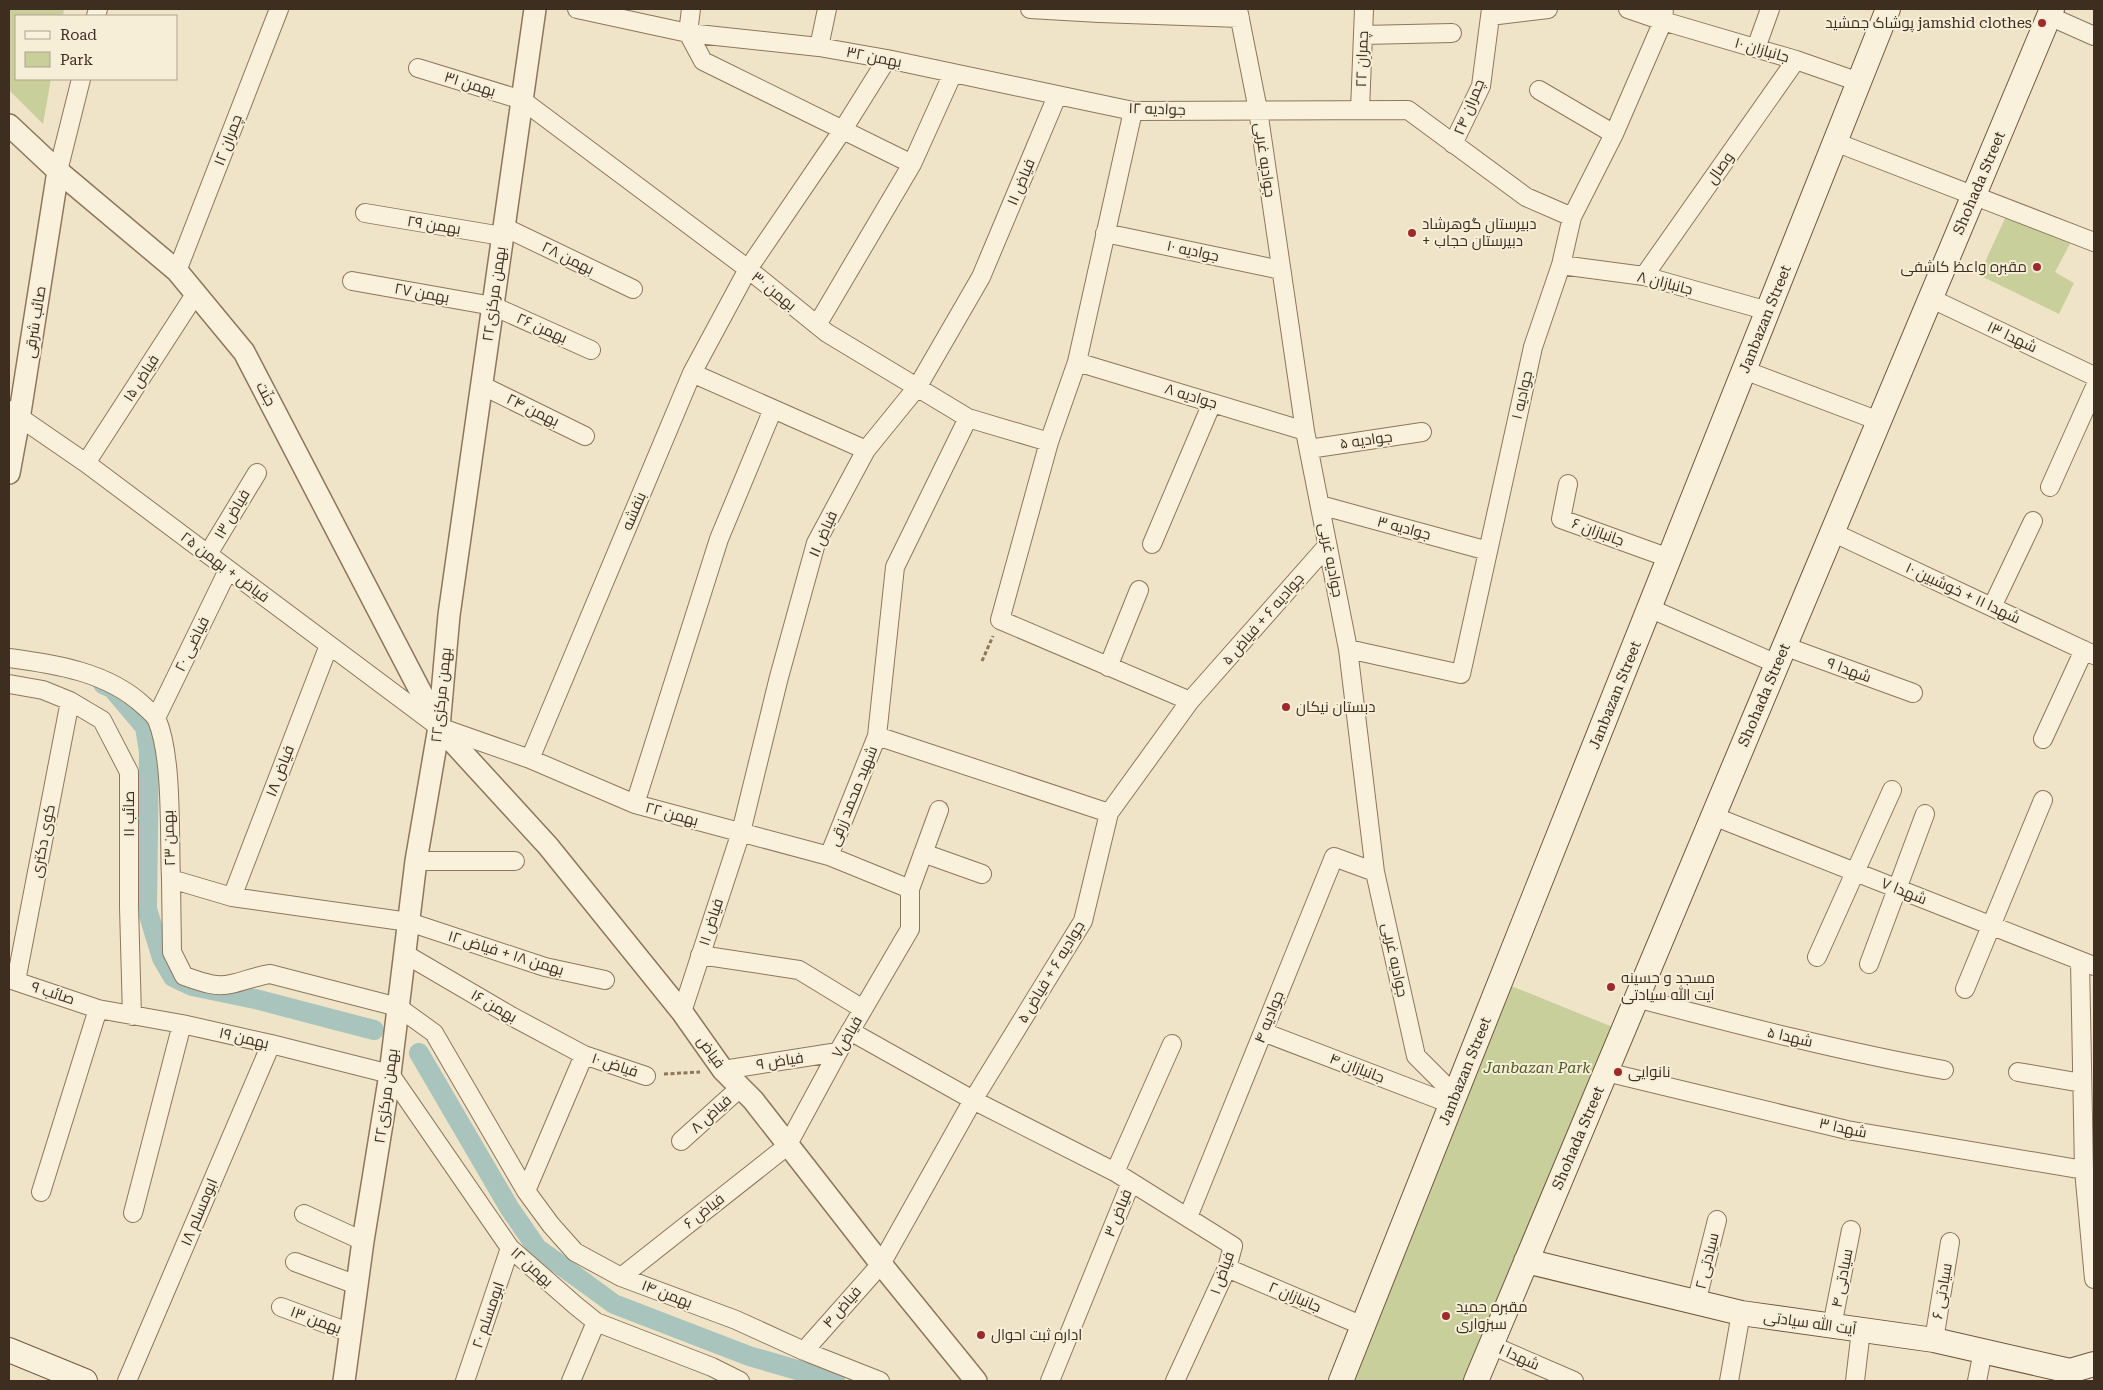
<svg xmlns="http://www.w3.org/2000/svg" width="2103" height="1390" viewBox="0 0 2103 1390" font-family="'Roboto Serif',Cairo,serif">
<rect width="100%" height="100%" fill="#f0e4c8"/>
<path fill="#c9cf9b" d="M9,9H64L63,16H16V79H51L43,124L9,90Z
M2008,212L2071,242L2055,272L2074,283L2059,314L1979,275Z
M1504,983L1620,1030L1467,1381H1353Z"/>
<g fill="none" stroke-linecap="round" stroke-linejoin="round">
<path stroke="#a9c4bc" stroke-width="20" d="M103,684L112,688L145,727L149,752L147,909L162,958L173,977L192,986L255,999L374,1030
M419,1053L510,1209L537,1248L614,1304L749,1356L835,1381"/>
<defs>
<path id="minor" d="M577,9L688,33L819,47L887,59L1133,111L1408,110L1526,197L1572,217
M691,9L688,33L703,61L912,164
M1030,9L1099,13L1240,18
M1238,9L1258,110L1305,431L1348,649L1375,872L1416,1056L1455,1095
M1628,9L1663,21L1796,60L1859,82
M96,16L98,9
M1490,16L1548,9
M2049,16L2094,36
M1363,35L1452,33
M819,47L827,9
M1756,48L1770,9
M418,68L522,100L748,269L827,333L968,418L1049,442
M1539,90L1614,134
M1360,110L1364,9
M1133,111L1077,362L1049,442L1000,620L1190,701
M1835,142L2094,242
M1453,144L1481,86L1491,9
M58,171L81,79
M365,213L502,236
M504,227L633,289
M1105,233L1281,270
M1561,265L1644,276L1768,311
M177,271L279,9
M1644,276L1796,60
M352,281L493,306L591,350
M1930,298L2094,376
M817,325L912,164L953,73
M1077,362L1305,431
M1744,370L1879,421
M692,373L866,450
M481,385L585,436
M9,410L86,463L439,727L530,759L635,804L829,856L910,889
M1309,449L1422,432
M86,463L196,293
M1568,484L1561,519L1669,558
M2050,487L2094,389
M1320,505L1488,551
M1832,532L2094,655
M1152,544L1212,403
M208,554L257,473
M1992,607L2033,521
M1649,608L1777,664
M1784,646L1913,693
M1348,649L1461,674L1533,347L1561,265L1572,217L1614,134L1663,21L1664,9
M9,658C55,664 108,672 144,706C148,710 154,714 157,720C173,758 169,836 171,879L232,897L409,922L545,967L605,980
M1108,667L1139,590
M9,684L43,690L70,701L102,720L129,772V907L132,1016
M156,718L228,570
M877,736L1109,813
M2043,739L2084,650
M530,759L692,373L748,269L842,131L887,59
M635,804L719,539L773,409
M1713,816L2094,966
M923,853L982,874
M829,856L877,736L895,567L968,418
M416,861H515
M171,879L172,952L184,976C199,981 215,988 231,984C245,981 256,976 270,974L398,1007L434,1033L526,1191L551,1225L575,1252L621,1277L736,1320L804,1351L880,1381
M232,897L329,645
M405,954L511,1016L584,1055L646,1076
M700,955L799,970L863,1009
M1817,957L1892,790
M2080,961L2084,1170L2094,1279
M1869,964L1925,814
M9,979L98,1009L182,1024L271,1044L390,1074L510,1248L575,1305L596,1322L712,1367L740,1381
M16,981L70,701
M1965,989L2043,800
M1636,998C1739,1025 1840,1051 1944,1070
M682,1012L741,832L779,677L816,543L866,450L918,386L981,277L1057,96
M850,1031L973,1100L1115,1172L1233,1246L1227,1268L1175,1381
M1263,1032L1451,1104
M723,1070L838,1052
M1606,1072L1847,1130L2084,1170
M2018,1072L2082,1083
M681,1141L741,1087
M1115,1172L1172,1044
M526,1191L584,1055
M41,1192L98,1009
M133,1213L182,1024
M304,1214L363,1241
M1188,1217L1334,857L1375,872
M295,1262L357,1285
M1227,1268L1363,1326
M621,1277L787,1146L838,1052L910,929V889L939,810
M1696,1303L1717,1220
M281,1307L351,1333
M1832,1326L1851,1230
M1934,1340L1950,1242
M1491,1345L1574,1381
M804,1351L881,1264L973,1100L1083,921L1109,813L1190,701L1327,546
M127,1381L271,1044
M465,1381L510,1248
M571,1381L596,1322
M1050,1381L1131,1182
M1729,1381L1741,1313
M1855,1381L1861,1330
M1977,1381L1983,1351"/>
<path id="tertiary" d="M9,125L58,171L177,271L244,352L439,727L548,846L682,1012L723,1070L753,1100L881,1264L976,1381
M9,473L19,419L58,171
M344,1381L363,1241L390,1074L416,861L439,727L449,615L535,9"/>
<path id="secondary" d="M1526,1261L1741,1313L1934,1340L2070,1371L2094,1364
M9,1350L85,1381
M1341,1381L1888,9
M1476,1381L2052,9"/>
</defs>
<use href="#minor" stroke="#8d765c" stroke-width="20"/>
<use href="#tertiary" stroke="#8d765c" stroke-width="24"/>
<use href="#secondary" stroke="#6f573f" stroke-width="26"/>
<path stroke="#8d765c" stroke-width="3" stroke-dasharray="4 2.5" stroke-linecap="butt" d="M982,661L993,636
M664,1074L700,1072"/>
<use href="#minor" stroke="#faf1dc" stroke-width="18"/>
<use href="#tertiary" stroke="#faf1dc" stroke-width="21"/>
<use href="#secondary" stroke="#faf1dc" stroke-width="24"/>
</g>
<g fill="#9e2a2b" stroke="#f7eed8" stroke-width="2">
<circle cx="2042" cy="23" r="5"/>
<circle cx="1412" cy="233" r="5"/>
<circle cx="2037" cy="267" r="5"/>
<circle cx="1286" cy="707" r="5"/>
<circle cx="1611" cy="987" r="5"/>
<circle cx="1618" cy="1072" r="5"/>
<circle cx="1446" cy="1316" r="5"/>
<circle cx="981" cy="1335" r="5"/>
</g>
<g text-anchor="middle" stroke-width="4" stroke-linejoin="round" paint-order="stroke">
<g font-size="15" fill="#3d2e20" stroke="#f7eed8" text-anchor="start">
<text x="2032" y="28" text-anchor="end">پوشاک جمشید jamshid clothes</text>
<text x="1422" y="229">دبیرستان گوهرشاد<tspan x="1422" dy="17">+ دبیرستان حجاب</tspan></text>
<text x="2027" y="272" text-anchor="end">مقبره واعظ کاشفی</text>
<text x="1296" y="712">دبستان نیکان</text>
<text x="1621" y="983">مسجد و حسینه<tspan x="1621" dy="17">آیت الله سیادتی</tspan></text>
<text x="1628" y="1077">نانوایی</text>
<text x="1456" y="1312">مقبره حمید<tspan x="1456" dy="17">سبزواری</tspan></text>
<text x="991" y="1340">اداره ثبت احوال</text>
</g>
<g font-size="15" fill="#3d2e20" stroke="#f7eed8">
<text transform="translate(1762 50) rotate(16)" y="5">جانبازان ۱۰</text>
<text transform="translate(874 57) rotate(11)" y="5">بهمن ۳۲</text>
<text transform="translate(1362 59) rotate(-88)" y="5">چمران ۲۲</text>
<text transform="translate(470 84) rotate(17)" y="5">بهمن ۳۱</text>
<text transform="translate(1469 107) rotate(-68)" y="5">چمران ۲۴</text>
<text transform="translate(1157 109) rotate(2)" y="5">جوادیه ۱۲</text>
<text transform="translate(228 140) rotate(-69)" y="5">چمران ۱۲</text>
<text transform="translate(1265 160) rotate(82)" y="5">جوادیه غربی</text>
<text transform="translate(1720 168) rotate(-55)" y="5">وصال</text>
<text transform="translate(1021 182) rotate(-67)" y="5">فیاض ۱۱</text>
<text transform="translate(1979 183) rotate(-67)" y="5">Shohada Street</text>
<text transform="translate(434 225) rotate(9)" y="5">بهمن ۲۹</text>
<text transform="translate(1193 251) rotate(12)" y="5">جوادیه ۱۰</text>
<text transform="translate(568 258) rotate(26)" y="5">بهمن ۲۸</text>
<text transform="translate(1665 283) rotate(14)" y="5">جانبازان ۸</text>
<text transform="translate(774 291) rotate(39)" y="5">بهمن ۳۰</text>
<text transform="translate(422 293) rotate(10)" y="5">بهمن ۲۷</text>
<text transform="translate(494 294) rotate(-82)" y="5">۲۲بهمن مرکزی</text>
<text transform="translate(1765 319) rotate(-68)" y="5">Janbazan Street</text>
<text transform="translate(35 322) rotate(-81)" y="5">صائب شرقی</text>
<text transform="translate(542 328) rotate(24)" y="5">بهمن ۲۶</text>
<text transform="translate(2012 337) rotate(25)" y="5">شهدا ۱۳</text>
<text transform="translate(141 378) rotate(-57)" y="5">فیاض ۱۵</text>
<text transform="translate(266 394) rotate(62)" y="5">جنّت</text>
<text transform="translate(1522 395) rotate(-77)" y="5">جوادیه ۱</text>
<text transform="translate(1191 396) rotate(17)" y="5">جوادیه ۸</text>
<text transform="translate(533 410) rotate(26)" y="5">بهمن ۲۴</text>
<text transform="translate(1366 440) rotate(-8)" y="5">جوادیه ۵</text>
<text transform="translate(634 511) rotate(-67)" y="5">بنفشه</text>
<text transform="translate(232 514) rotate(-59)" y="5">فیاض ۱۳</text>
<text transform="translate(1404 528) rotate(15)" y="5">جوادیه ۳</text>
<text transform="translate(1598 532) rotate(20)" y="5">جانبازان ۶</text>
<text transform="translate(823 534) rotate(-66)" y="5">فیاض ۱۱</text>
<text transform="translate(1331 560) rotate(79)" y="5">جوادیه غربی</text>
<text transform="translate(225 567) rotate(37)" y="5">فیاض + بهمن ۲۵</text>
<text transform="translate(1963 593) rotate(25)" y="5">شهدا ۱۱ + خوشبین ۱۰</text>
<text transform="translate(1263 619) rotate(-49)" y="5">جوادیه ۶ + فیاض ۵</text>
<text transform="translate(192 644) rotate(-64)" y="5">فیاضی ۲۰</text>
<text transform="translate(1849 670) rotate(20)" y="5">شهدا ۹</text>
<text transform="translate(441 695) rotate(-84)" y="5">۲۲بهمن مرکزی</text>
<text transform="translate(1615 695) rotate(-68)" y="5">Janbazan Street</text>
<text transform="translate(1764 695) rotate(-67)" y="5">Shohada Street</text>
<text transform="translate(280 771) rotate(-69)" y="5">فیاض ۱۸</text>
<text transform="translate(853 796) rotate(-68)" y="5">شهید محمد زرقی</text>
<text transform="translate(129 814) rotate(-90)" y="5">صائب ۱۱</text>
<text transform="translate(672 814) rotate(15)" y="5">بهمن ۲۲</text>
<text transform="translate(169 838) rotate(-92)" y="5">بهمن ۲۳</text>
<text transform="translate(43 841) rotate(-79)" y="5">کوی دکتری</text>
<text transform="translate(1904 891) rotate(22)" y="5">شهدا ۷</text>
<text transform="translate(711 922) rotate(-72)" y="5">فیاض ۱۱</text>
<text transform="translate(506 953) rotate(17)" y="5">بهمن ۱۸ + فیاض ۱۲</text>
<text transform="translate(1395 960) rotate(78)" y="5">جوادیه غربی</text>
<text transform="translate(1051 972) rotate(-59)" y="5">جوادیه ۶ + فیاض ۵</text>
<text transform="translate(53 993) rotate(18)" y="5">صائب ۹</text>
<text transform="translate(494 1006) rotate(30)" y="5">بهمن ۱۶</text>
<text transform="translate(1269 1017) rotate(-68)" y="5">جوادیه ۴</text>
<text transform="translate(847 1037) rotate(-60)" y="5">فیاض۷</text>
<text transform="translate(1790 1037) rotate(13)" y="5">شهدا ۵</text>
<text transform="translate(244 1038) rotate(13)" y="5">بهمن ۱۹</text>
<text transform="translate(711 1052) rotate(54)" y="5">فیاض</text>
<text transform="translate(780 1061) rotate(-9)" y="5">فیاض ۹</text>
<text transform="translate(615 1065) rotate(18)" y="5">فیاض ۱۰</text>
<text transform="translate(1357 1068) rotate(21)" y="5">جانبازان ۴</text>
<text transform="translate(1465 1071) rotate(-68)" y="5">Janbazan Street</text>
<text transform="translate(386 1096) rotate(-82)" y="5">۲۲بهمن مرکزی</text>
<text transform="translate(711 1114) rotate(-42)" y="5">فیاض ۸</text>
<text transform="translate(1843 1128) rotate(12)" y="5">شهدا ۳</text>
<text transform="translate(1578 1138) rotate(-67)" y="5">Shohada Street</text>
<text transform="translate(704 1211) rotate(-38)" y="5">فیاض ۶</text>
<text transform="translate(199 1212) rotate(-67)" y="5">ابومسلم ۱۸</text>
<text transform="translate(1118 1213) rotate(-68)" y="5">فیاض ۳</text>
<text transform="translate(1707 1261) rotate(-76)" y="5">سیادتی ۲</text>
<text transform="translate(532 1267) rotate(42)" y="5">بهمن ۱۲</text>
<text transform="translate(1222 1273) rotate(-70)" y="5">فیاض ۱</text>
<text transform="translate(1842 1278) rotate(-79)" y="5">سیادتی ۴</text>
<text transform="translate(1942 1291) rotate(-80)" y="5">سیادتی ۶</text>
<text transform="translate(667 1294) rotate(21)" y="5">بهمن ۱۴</text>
<text transform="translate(1295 1297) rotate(23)" y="5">جانبازان ۲</text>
<text transform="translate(842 1307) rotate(-49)" y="5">فیاض ۴</text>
<text transform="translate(488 1315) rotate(-71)" y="5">ابومسلم ۲۰</text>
<text transform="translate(316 1320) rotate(20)" y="5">بهمن ۱۳</text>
<text transform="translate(1810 1323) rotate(8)" y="5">آیت الله سیادتی</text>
<text transform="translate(1519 1357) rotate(24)" y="5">شهدا ۱</text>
</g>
<g font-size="15" font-style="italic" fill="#4d5a26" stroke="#f7eed8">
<text x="1537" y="1073">Janbazan Park</text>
</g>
</g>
<rect width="2103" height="1390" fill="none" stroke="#3d2e20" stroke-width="20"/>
<rect x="15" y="15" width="162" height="65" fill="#f7eed8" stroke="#ada18e"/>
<rect x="25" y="31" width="25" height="8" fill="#faf1dc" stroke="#ada18e"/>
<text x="60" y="40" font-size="15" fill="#3d2e20">Road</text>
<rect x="25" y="52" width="25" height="15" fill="#c9cf9b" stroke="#ada18e"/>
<text x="60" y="65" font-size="15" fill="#3d2e20">Park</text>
</svg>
